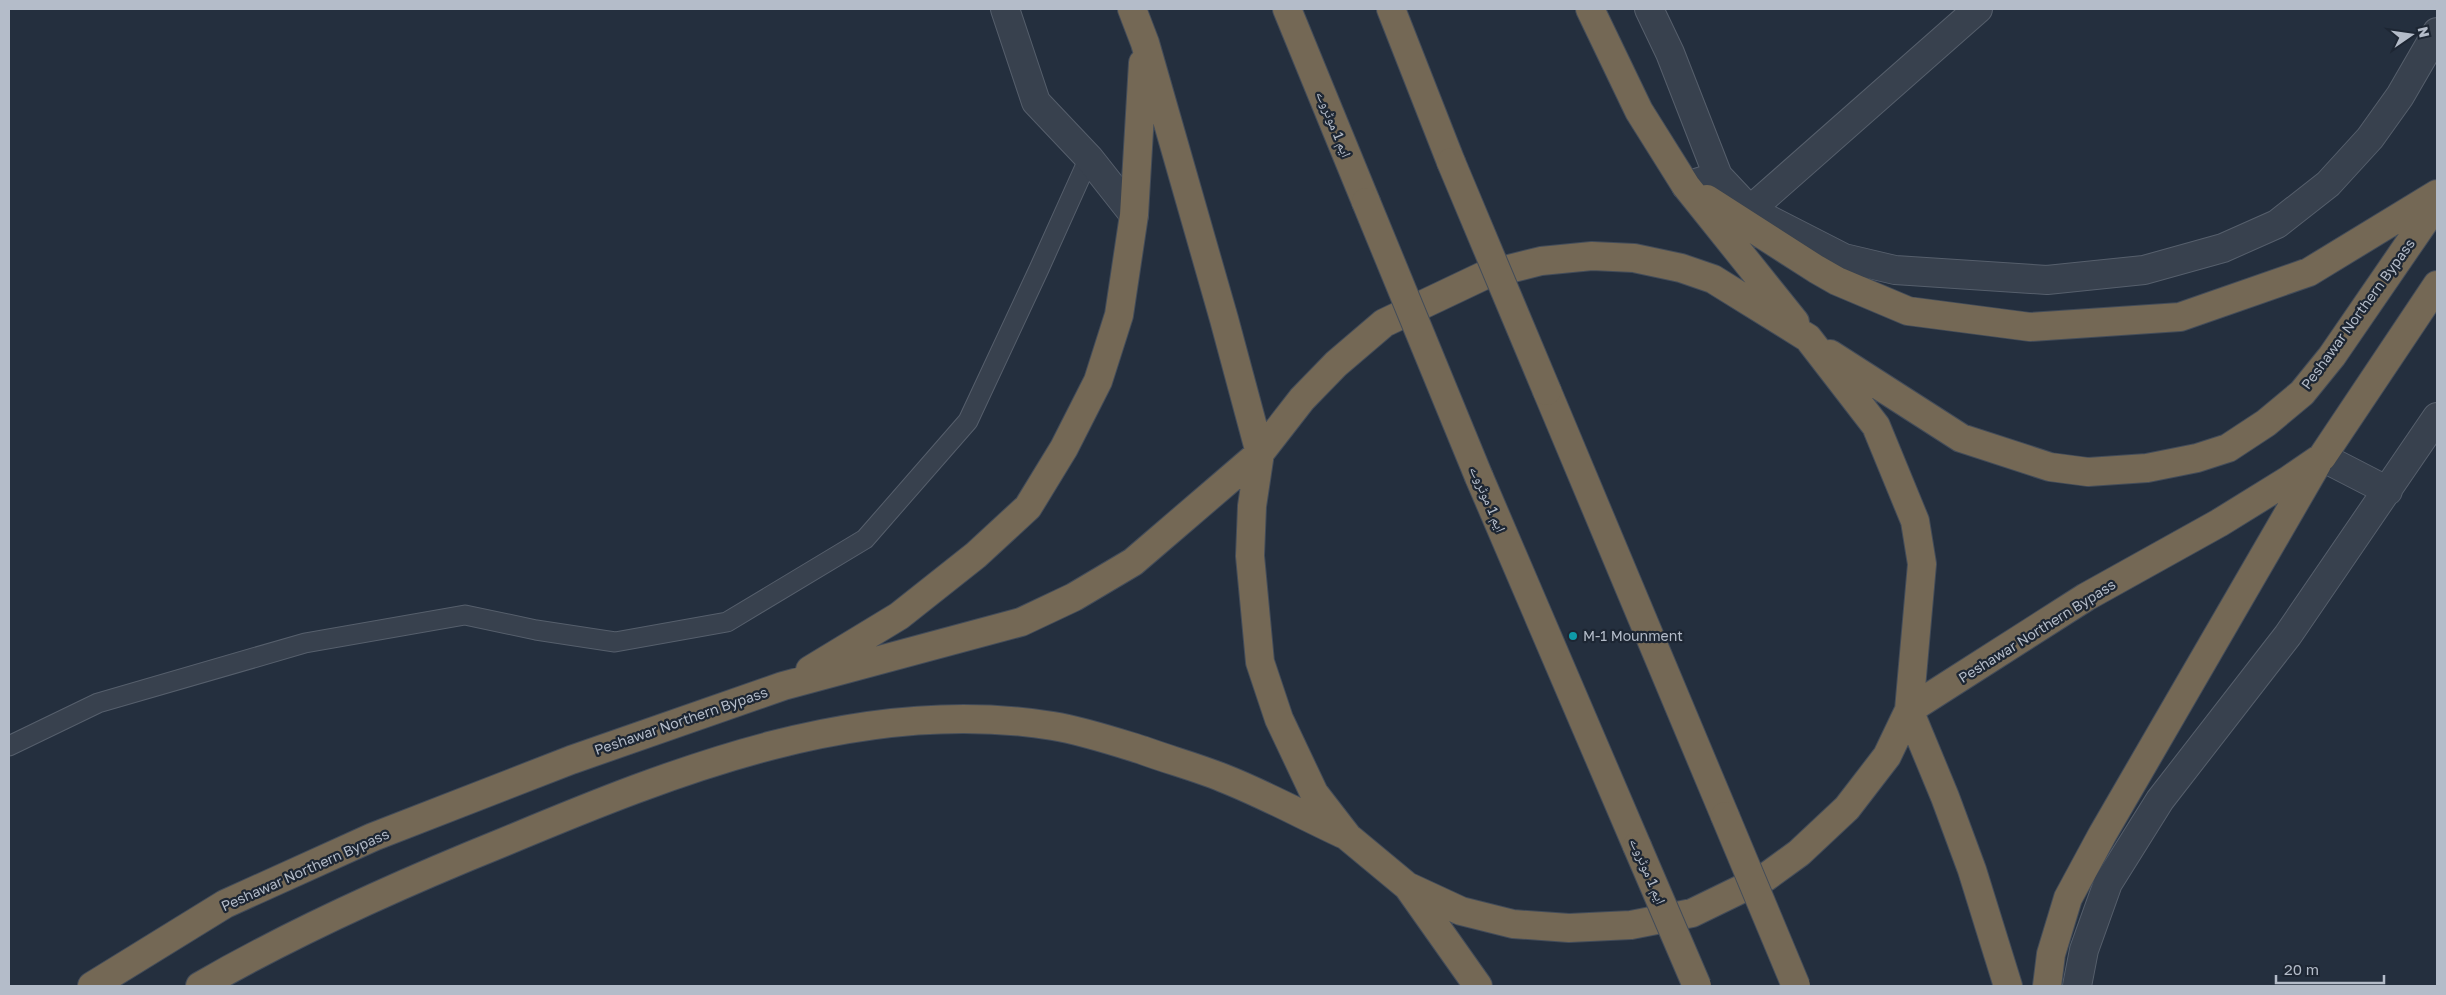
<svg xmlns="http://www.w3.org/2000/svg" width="2446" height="995" viewBox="0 0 2446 995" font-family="'Golos Text','Noto Naskh Arabic',sans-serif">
<rect width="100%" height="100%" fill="#242f3e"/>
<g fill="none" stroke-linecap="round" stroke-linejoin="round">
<defs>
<path id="lane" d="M9,746L98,703L305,643L465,615L536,630L615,642L727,622L865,539L968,421L1039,269L1089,158"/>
<path id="street" d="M1005,9L1036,102L1089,158L1134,215
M1649,9L1670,53L1718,176
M1686,186L1718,176L1750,210L1844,258L1895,270L2047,280L2144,270L2223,248L2277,224L2328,184L2370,138L2400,96L2437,32
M1750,210L1978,9
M2322,457L2388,491
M2077,986L2084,950L2108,883L2160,800L2288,635L2437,417"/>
<path id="highway" d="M1287,9L1366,202
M1391,9L1451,162
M1590,9L1639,111L1686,186L1795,322
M1707,199L1816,269L1837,281L1908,311L2030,327L2180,317L2309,272L2437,194
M1592,256L1634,258L1681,268L1713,279L1808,338L1876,426L1915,521L1922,564L1909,710L1887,756L1847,808L1799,853L1766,877L1692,913L1631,925L1569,928L1513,924L1461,911L1407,886L1348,837L1314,793L1279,719L1260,662L1250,556L1252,506L1260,453L1302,399L1336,364L1384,323L1485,275L1541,261Z
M1830,354L1961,438L2050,467L2088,472L2147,468L2197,458L2228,448L2266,423L2302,393L2332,356L2437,203
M1547,391L1725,816
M1479,477L1637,846
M810,670L899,616L976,555L1028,507L1064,448L1098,381L1119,315L1134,215L1143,63
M1408,887L1478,986
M92,986L225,904L373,837L571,760L783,686L1021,622L1074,597L1133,562L1260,453L1224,319L1145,43L1132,9
M200,986C297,930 400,884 504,842C676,770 863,695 1053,726C1083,731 1113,741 1142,750C1169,760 1196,767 1223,778C1264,794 1304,816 1345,835
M2008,986L1972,870L1945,797L1909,710L2086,597L2219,523L2287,481L2322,457L2437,285
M2047,986L2051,954L2068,898L2102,835L2317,464"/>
</defs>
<use href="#lane" stroke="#565f6c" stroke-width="21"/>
<use href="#street" stroke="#565f6c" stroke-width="30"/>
<use href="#highway" stroke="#434c59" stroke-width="30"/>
<use href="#lane" stroke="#38414e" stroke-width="19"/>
<use href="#street" stroke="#38414e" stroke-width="28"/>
<use href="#highway" stroke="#746855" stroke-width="28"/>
<defs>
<path id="highway-bridge" d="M1451,162L1547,391
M1366,202L1479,477
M1725,816L1796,986
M1637,846L1697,986"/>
</defs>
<use href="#highway-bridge" stroke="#434c59" stroke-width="30" stroke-linecap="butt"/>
<use href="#highway-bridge" stroke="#746855" stroke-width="28"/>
</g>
<circle fill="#0f9aa8" stroke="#1d2633" stroke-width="2" cx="1573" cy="636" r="5"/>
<g text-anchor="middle" stroke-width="4.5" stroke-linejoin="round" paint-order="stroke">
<g font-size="14" fill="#b4bcc9" stroke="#1d2633">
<text transform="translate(1334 124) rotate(68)" y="5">ایم 1 موٹروے</text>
<text transform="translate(2358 314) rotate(-54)" y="5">Peshawar Northern Bypass</text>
<text transform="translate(1488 499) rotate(67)" y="5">ایم 1 موٹروے</text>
<text transform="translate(2037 631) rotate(-32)" y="5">Peshawar Northern Bypass</text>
<text transform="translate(681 721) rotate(-19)" y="5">Peshawar Northern Bypass</text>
<text transform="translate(305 870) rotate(-24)" y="5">Peshawar Northern Bypass</text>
<text transform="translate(1648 871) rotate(67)" y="5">ایم 1 موٹروے</text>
</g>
<g font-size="14" fill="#b4bcc9" stroke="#1d2633" text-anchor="start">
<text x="1583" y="641">M-1 Mounment</text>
</g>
</g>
<rect width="2446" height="995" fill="none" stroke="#b4bcc9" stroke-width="20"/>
<g transform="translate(2411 35) rotate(77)" stroke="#1d2633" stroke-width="4" paint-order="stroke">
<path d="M0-4L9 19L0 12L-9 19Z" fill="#b4bcc9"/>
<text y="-8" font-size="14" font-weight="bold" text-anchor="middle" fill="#b4bcc9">N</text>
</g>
<path d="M2276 975v8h108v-8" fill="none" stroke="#b4bcc9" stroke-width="2.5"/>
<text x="2284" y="975" font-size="15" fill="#b4bcc9" stroke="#1d2633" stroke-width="4" paint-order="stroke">20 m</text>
</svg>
